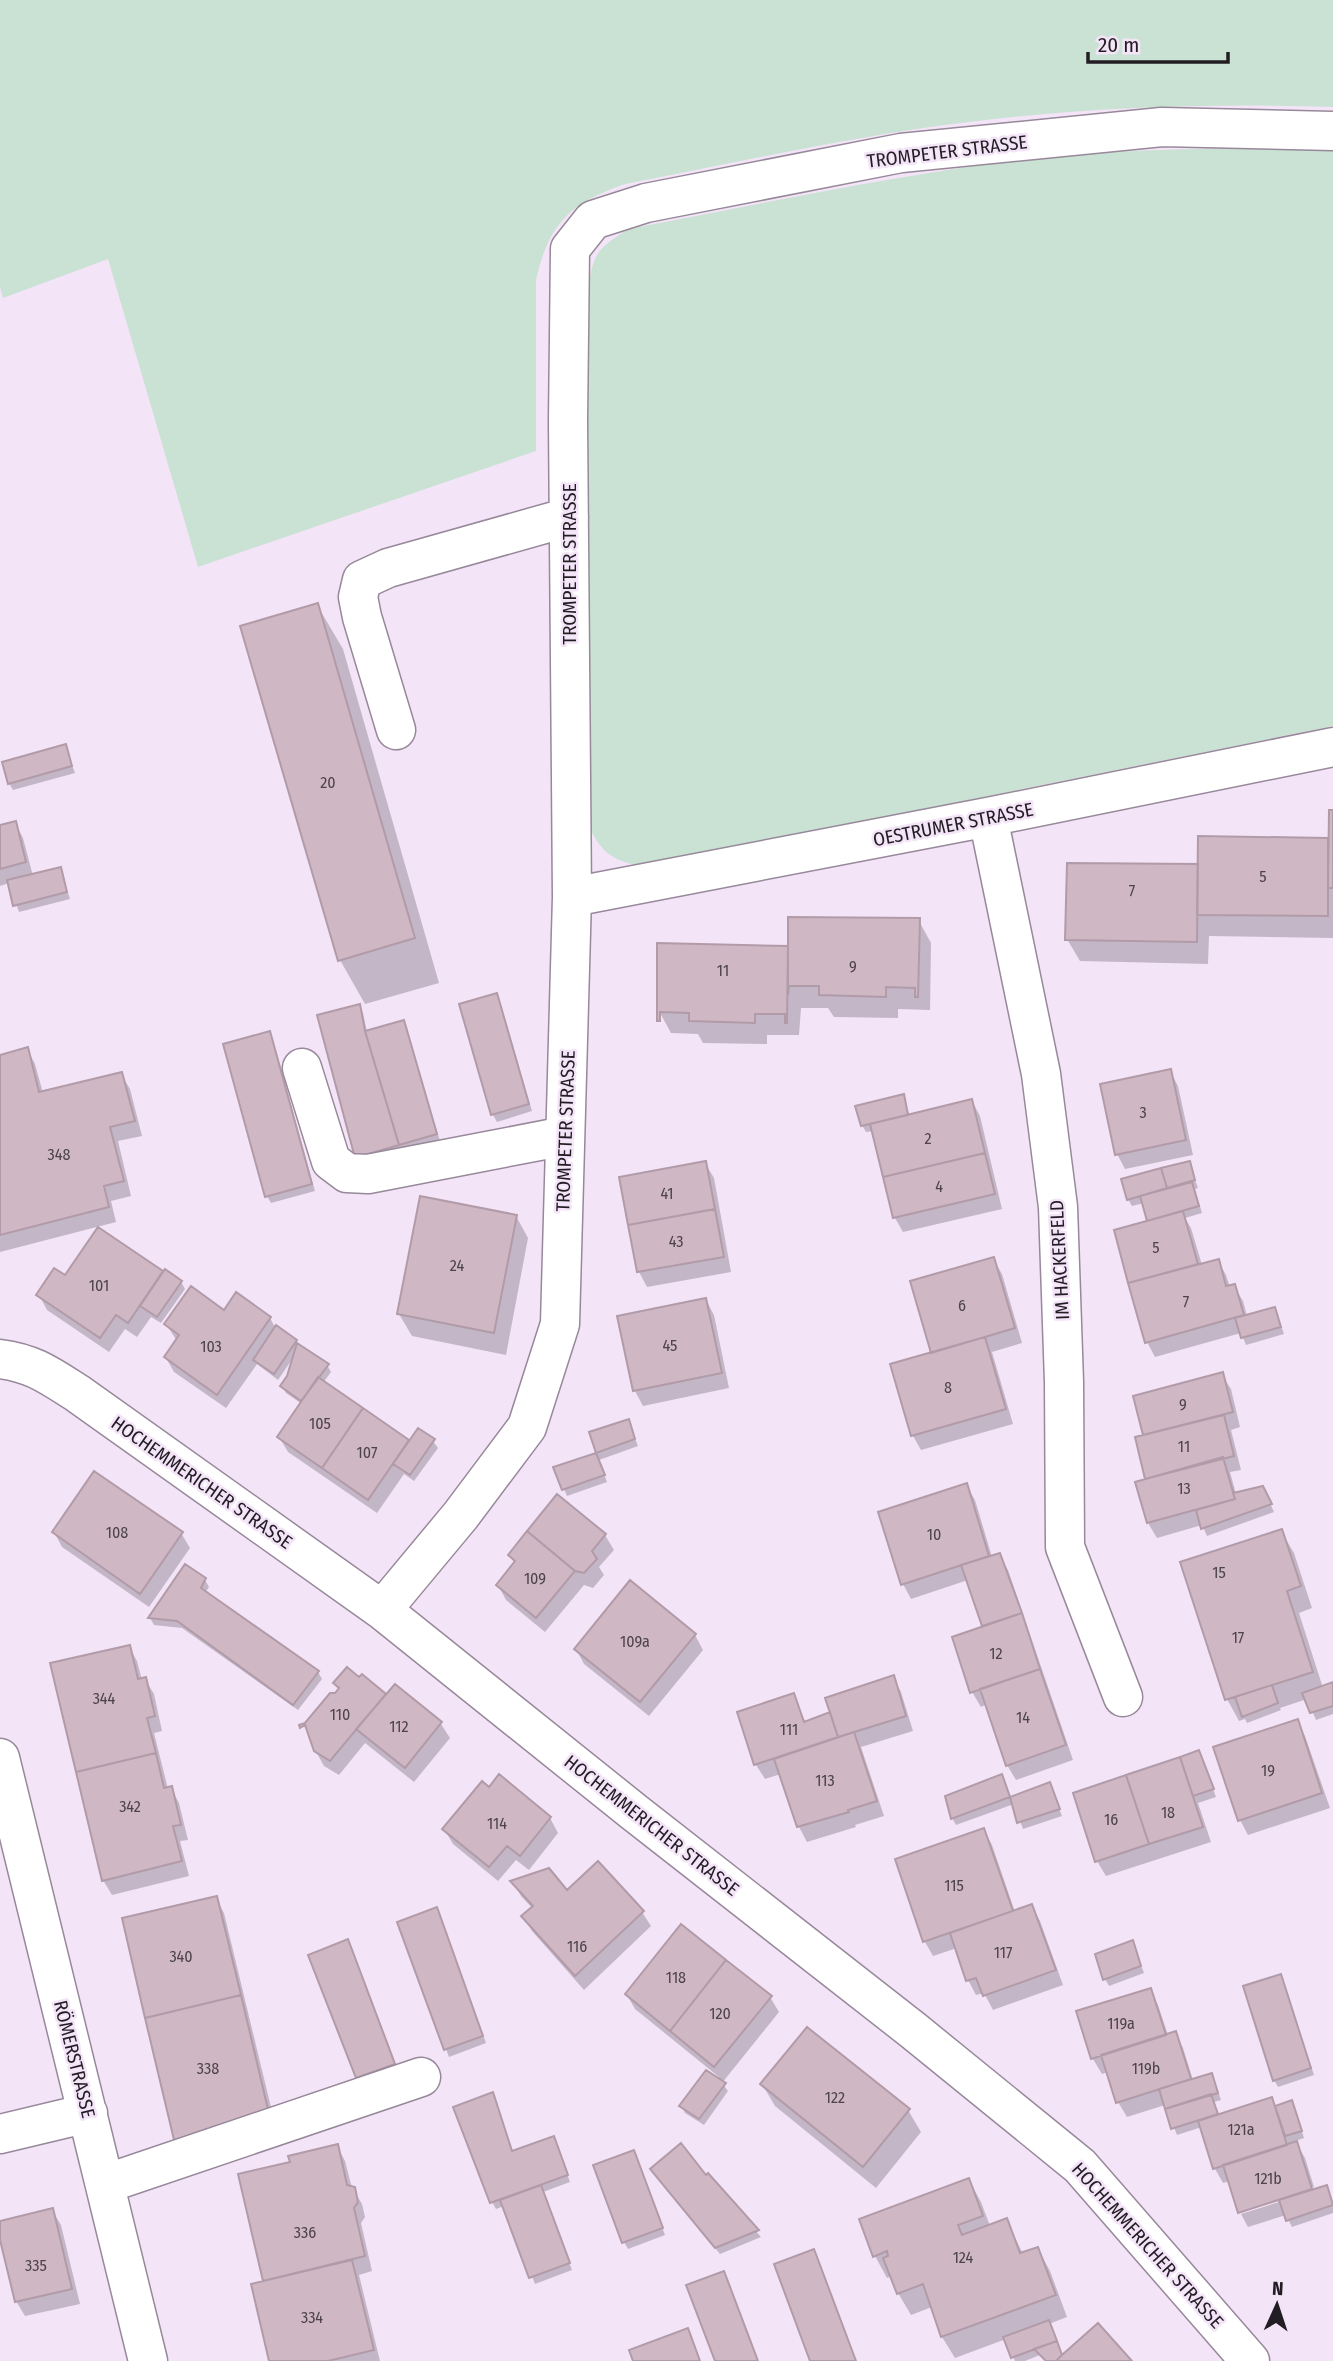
<svg xmlns="http://www.w3.org/2000/svg" width="1333" height="2361" viewBox="0 0 1333 2361" font-family="'Fira Sans Condensed',sans-serif">
<rect width="100%" height="100%" fill="#f4e4f8"/>
<path fill="#cae2d3" d="M0,0H1333V107C1211,103 1090,107 969,122C853,136 739,162 625,184C571,203 549,222 536,280V451L198,567L108,259L3,298L0,287Z
M1283,148L1333,151V726L643,866C611,861 601,852 587,823L588,289C594,252 596,250 628,229C761,204 894,175 1029,159C1114,149 1198,149 1283,148Z"/>
<path fill="#0003" d="M317,605L343,649L439,983L365,1004L340,960Z
M65,746L75,773L13,790L9,783Z
M1333,812V938L1209,936L1208,964L1080,961L1067,939L1200,866V838L1330,840Z
M15,823L23,838L33,876L60,869L70,899L19,912L9,883L0,886V827Z
M919,921L931,943L930,1010L898,1009V1018L834,1017L828,1008H801L799,1035H767V1044L703,1043L698,1034L671,1033L659,1011L660,945L789,947Z
M496,995L500,1002L532,1111L497,1122L493,1115L461,1005Z
M359,1006L363,1013L367,1032L403,1022L407,1029L440,1141L361,1164Z
M269,1033L273,1040L315,1191L271,1203L267,1196Z
M27,1049L35,1064L43,1093L121,1074L130,1089L142,1136L118,1141L131,1196L111,1201L116,1222L0,1252V1056Z
M1170,1071L1178,1086L1193,1155L1125,1169L1117,1154Z
M903,1096L910,1116L972,1101L980,1116L1002,1209L903,1232L895,1218L874,1131L866,1132L862,1125Z
M705,1163L714,1178L731,1272L647,1287L639,1272L621,1178Z
M1189,1163L1198,1188L1195,1189L1202,1213L1185,1218L1191,1228L1202,1265L1218,1261L1226,1275L1230,1287L1234,1286L1243,1301L1247,1316L1275,1309L1284,1334L1246,1345L1241,1333L1155,1357L1147,1342L1116,1231L1149,1222L1144,1203L1132,1206L1128,1199Z
M516,1216L528,1238L506,1355L412,1336L399,1314Z
M993,1259L1002,1274L1022,1343L992,1352L1013,1424L921,1450L913,1436L892,1366L933,1354Z
M162,1272L181,1282L185,1289L161,1323L151,1317L137,1337L125,1329L109,1352L47,1310L39,1295L65,1278Z
M706,1300L714,1315L729,1388L643,1406L635,1391L620,1317Z
M224,1312L270,1318L276,1329L296,1341L299,1346L327,1365L331,1372L323,1383L409,1443L433,1441L438,1448L414,1481L404,1474L377,1513L288,1452L279,1437L302,1404L286,1393L282,1386L288,1376L293,1358L278,1380L257,1364L226,1408L174,1372L166,1358L177,1341L166,1324Z
M1222,1375L1231,1389L1240,1427L1231,1430L1241,1470L1230,1472L1236,1494L1266,1495L1274,1512L1207,1536L1202,1525L1157,1538L1148,1523L1137,1483L1147,1480L1137,1438L1145,1437L1135,1397Z
M628,1421L638,1446L599,1460L607,1482L567,1496L555,1468L597,1454Z
M966,1485L975,1500L992,1557L999,1555L1008,1570L1073,1760L1016,1780L1007,1765L987,1704L981,1707L972,1692L984,1627L968,1580L911,1599L903,1584Z
M558,1497L605,1535L614,1550L599,1567L604,1575L593,1588L584,1585L545,1632L506,1600L498,1585L515,1564L510,1556Z
M1281,1531L1294,1553L1312,1608L1299,1613L1323,1688L1333,1684V1714L1316,1720L1307,1699L1280,1708L1281,1710L1247,1723L1245,1719L1239,1721L1227,1699Z
M54,1532L181,1533L190,1548L149,1607L62,1547Z
M186,1567L205,1580L209,1587L205,1593L318,1672L322,1679L298,1710L182,1628L154,1625L150,1618Z
M695,1635L703,1650L649,1716L584,1664L576,1649Z
M129,1647L137,1661L142,1680L145,1679L154,1694L162,1731L154,1733L168,1789L171,1788L179,1803L188,1840L180,1841L189,1876L112,1895L103,1880Z
M362,1676L387,1696L395,1687L441,1724L450,1738L414,1782L365,1743L339,1775L324,1766L315,1750L336,1694L339,1691L335,1683L359,1679Z
M893,1677L901,1692L913,1731L861,1747L884,1816L855,1825L856,1827L807,1842L799,1827L781,1774L765,1779L756,1765L740,1713L793,1696L806,1723L833,1713Z
M1297,1721L1305,1736L1330,1808L1248,1835L1240,1820Z
M1181,1759H1202L1216,1797L1198,1803L1211,1842L1106,1876L1097,1861L1075,1794Z
M1001,1777L1011,1799L1049,1784L1062,1816L1023,1829L1014,1804L956,1825L952,1818Z
M489,1790L550,1818L558,1833L529,1870L516,1860L498,1881L453,1844L444,1829Z
M984,1830L992,1845L1015,1912L1032,1907L1040,1921L1063,1985L993,2010L984,1993L976,1995L968,1980L957,1948L933,1956L925,1942L897,1860Z
M513,1882L642,1912L651,1926L584,1990L532,1931L523,1916L532,1908L521,1896Z
M216,1898L224,1913L277,2132L232,2146Z
M440,1917L486,2043L449,2057L399,1923Z
M1132,1942L1144,1973L1109,1986L1105,1979Z
M351,1949L398,2071L362,2085L311,1956Z
M1281,1976L1314,2075L1278,2087L1274,2080Z
M1150,1990L1158,2005L1168,2035L1175,2033L1183,2048L1193,2080L1211,2075L1215,2082L1221,2100L1214,2102L1219,2116L1272,2099L1276,2107L1295,2109L1304,2138L1295,2141L1305,2158L1314,2187L1239,2210L1230,2181L1223,2183L1215,2169L1202,2127L1177,2135L1165,2105L1127,2117L1118,2102L1108,2072L1102,2074L1093,2059L1079,2012Z
M627,1995L770,1997L779,2012L722,2083L728,2091L704,2125L685,2113L681,2106L719,2077L635,2009Z
M762,2084L908,2110L921,2132L876,2188L775,2106Z
M496,2101L513,2152L557,2145L570,2182L543,2192L572,2270L535,2284L504,2206L496,2209L492,2202Z
M337,2146L345,2161L352,2188L362,2204L365,2217L361,2223L372,2271L359,2275L380,2361H271L265,2282L240,2176L292,2164Z
M637,2159L665,2235L628,2249L624,2242Z
M652,2170L706,2177L708,2176L761,2237L720,2254Z
M969,2180L981,2202L990,2226L1006,2220L1023,2254L1038,2249L1050,2271L1067,2317L1049,2324L1063,2357L1130,2361H1045L1040,2355L1025,2361H1015L1006,2339L955,2358L942,2337L932,2307L911,2315L898,2293L892,2276L887,2278L875,2256Z
M1326,2187L1333,2204V2213L1292,2227L1286,2215L1248,2227L1241,2214Z
M52,2210L61,2225L80,2304L25,2316L16,2301L0,2233V2223Z"/>
<path fill="#cfb8c4" stroke="#b29ba8" stroke-width="2" d="M318,603L415,938L338,961L240,626Z
M66,744L72,766L8,784L2,762Z
M1329,810H1333V888H1328Z
M16,821L26,862L0,869V825Z
M1198,836L1328,838V916L1197,915Z
M1067,863L1198,864L1197,942L1065,940Z
M61,867L67,892L13,906L7,880Z
M788,917L920,918L918,997H915V988L886,987V997L819,995V986H789L788,995Z
M657,943L788,946L787,1023H785V1014H755V1023L689,1021V1013L660,1012V1021H657Z
M497,993L529,1104L491,1115L459,1004Z
M360,1004L365,1031L399,1145L355,1158L317,1015Z
M404,1020L437,1134L399,1145L365,1031Z
M270,1031L312,1184L265,1197L223,1044Z
M28,1047L39,1092L122,1072L135,1121L110,1127L124,1181L104,1186L109,1207L0,1235V1055Z
M1171,1069L1186,1140L1115,1155L1100,1084Z
M904,1094L908,1115L861,1126L855,1106Z
M972,1099L985,1153L883,1177L870,1124Z
M985,1153L995,1194L893,1218L883,1177Z
M706,1161L715,1209L628,1225L619,1177Z
M1190,1161L1195,1180L1167,1188L1161,1168Z
M1161,1168L1167,1188L1127,1200L1121,1179Z
M1192,1182L1199,1206L1147,1221L1140,1196Z
M420,1196L517,1215L494,1333L397,1314Z
M715,1209L724,1257L637,1272L628,1225Z
M1183,1211L1198,1264L1128,1283L1114,1230Z
M98,1227L163,1271L128,1323L116,1315L100,1338L36,1295L54,1268L65,1275Z
M994,1257L1015,1328L931,1353L910,1281Z
M1219,1259L1226,1286L1235,1284L1244,1315L1145,1343L1128,1283Z
M165,1269L182,1281L157,1317L140,1306Z
M191,1286L224,1310L236,1292L271,1317L217,1395L164,1357L179,1335L164,1324Z
M706,1298L722,1373L633,1391L617,1316Z
M1275,1307L1281,1327L1241,1338L1235,1318Z
M276,1325L297,1340L274,1374L253,1360Z
M985,1337L1006,1409L911,1436L890,1364Z
M297,1343L329,1364L301,1401L280,1386L287,1376Z
M1223,1372L1233,1412L1143,1435L1133,1396Z
M318,1377L363,1408L322,1468L277,1437Z
M363,1408L409,1440L368,1500L322,1468Z
M1224,1415L1234,1456L1145,1479L1135,1437Z
M629,1419L635,1439L596,1453L589,1432Z
M418,1428L435,1439L410,1475L393,1464Z
M596,1453L605,1475L562,1490L553,1467Z
M1223,1457L1235,1499L1147,1523L1135,1482Z
M94,1471L183,1532L140,1594L52,1532Z
M967,1483L989,1556L901,1585L878,1512Z
M1263,1486L1272,1504L1201,1529L1196,1510L1235,1499L1233,1493Z
M557,1494L606,1534L592,1551L597,1559L584,1573L575,1571L527,1531Z
M1282,1529L1301,1586L1287,1591L1313,1672L1225,1700L1180,1562Z
M527,1531L575,1571L536,1618L496,1585L515,1561L508,1555Z
M1000,1553L1022,1613L982,1626L961,1565Z
M185,1564L206,1578L201,1588L319,1671L293,1705L177,1621L148,1618Z
M630,1580L696,1634L640,1702L574,1649Z
M1022,1613L1040,1669L970,1693L952,1637Z
M130,1645L138,1679L146,1677L155,1716L147,1718L156,1753L76,1772L50,1663Z
M347,1667L359,1677L362,1674L386,1694L330,1761L314,1751L305,1725L300,1728L299,1725L305,1723L330,1693H335L339,1688L333,1683Z
M1040,1669L1066,1745L1006,1766L980,1689Z
M894,1675L906,1716L838,1737L825,1698Z
M1333,1682V1706L1310,1713L1302,1693Z
M395,1684L442,1722L405,1768L356,1729Z
M1272,1685L1278,1703L1242,1717L1235,1697Z
M794,1693L804,1722L830,1712L838,1737L754,1765L737,1712Z
M1298,1719L1322,1793L1238,1821L1213,1747Z
M854,1732L877,1801L848,1810L849,1812L797,1827L774,1759Z
M1199,1750L1214,1789L1193,1796L1180,1757Z
M156,1753L164,1788L172,1786L181,1825L173,1826L182,1861L102,1881L76,1772Z
M1180,1757L1203,1827L1149,1844L1126,1775Z
M499,1774L551,1817L520,1856L507,1846L489,1867L442,1829L482,1781L489,1787Z
M1002,1774L1010,1797L951,1819L945,1796Z
M1126,1775L1149,1844L1095,1862L1073,1793Z
M1050,1782L1060,1809L1017,1823L1010,1797Z
M984,1828L1013,1911L923,1942L895,1859Z
M598,1861L644,1911L575,1976L521,1916L533,1906L510,1881L549,1868L567,1890Z
M217,1896L241,1995L145,2018L122,1918Z
M1032,1904L1056,1970L983,1996L976,1978L966,1981L950,1933Z
M437,1907L483,2036L444,2050L397,1922Z
M681,1924L726,1960L670,2031L625,1994Z
M348,1939L395,2064L356,2078L308,1955Z
M1133,1940L1141,1966L1103,1980L1095,1954Z
M726,1960L772,1996L714,2067L670,2031Z
M1281,1974L1311,2068L1273,2081L1243,1986Z
M1151,1988L1166,2035L1091,2059L1076,2011Z
M241,1995L270,2118L175,2144L145,2018Z
M807,2027L910,2109L863,2167L760,2084Z
M1176,2031L1191,2079L1116,2103L1101,2055Z
M706,2070L726,2083L699,2119L679,2106Z
M1212,2073L1218,2093L1165,2109L1159,2089Z
M493,2092L512,2151L554,2136L568,2175L490,2203L453,2107Z
M1211,2094L1218,2114L1171,2129L1165,2109Z
M1272,2097L1287,2145L1213,2169L1198,2121Z
M1292,2100L1302,2131L1285,2136L1275,2106Z
M1297,2141L1312,2189L1238,2213L1223,2165Z
M681,2143L706,2175L708,2173L759,2230L715,2248L650,2169Z
M338,2144L347,2185L355,2187L358,2202L354,2208L365,2256L263,2281L238,2174L290,2162L288,2156Z
M634,2150L663,2228L622,2243L593,2165Z
M969,2178L983,2216L958,2225L962,2235L1007,2218L1020,2253L1038,2247L1056,2295L941,2337L923,2284L897,2294L883,2258L888,2256L887,2251L873,2257L859,2219Z
M541,2185L570,2263L529,2278L500,2200Z
M1327,2185L1333,2205L1286,2221L1279,2200Z
M53,2208L72,2289L15,2302L0,2240V2221Z
M814,2249L856,2361H810L774,2264Z
M352,2260L374,2350L328,2361H269L251,2284Z
M724,2271L758,2361H715L686,2285Z
M1049,2320L1057,2341L1011,2358L1003,2337Z
M1098,2323L1132,2361H1056L1062,2355Z
M688,2328L700,2361H633L629,2350Z
M1057,2341L1062,2355L1056,2361H1046L1034,2349Z"/>
<g fill="none" stroke-linecap="round" stroke-linejoin="round">
<defs>
<path id="minor" d="M396,730L362,617L358,597L362,580L388,568L569,517
M988,817L1041,1074L1058,1207L1064,1382L1065,1547L1123,1697
M572,897L988,817L1333,747
M302,1068L331,1161L347,1173L368,1174L565,1136
M0,1359C33,1363 50,1376 77,1393L382,1610L634,1812L914,2031L1080,2166L1250,2361
M382,1610L461,1515L527,1427L560,1324L572,897L568,421L570,249L593,220L646,203L901,153L1162,127L1333,131
M0,1758L148,2361
M0,2134L88,2113
M105,2184L421,2077"/>
</defs>
<use href="#minor" stroke="#97889a" stroke-width="41"/>
<use href="#minor" stroke="#fff" stroke-width="38"/>
</g>
<g text-anchor="middle" stroke-width="5" stroke-linejoin="round" paint-order="stroke">
<g font-size="16" fill="#4d434b">
<text x="328" y="788">20</text>
<text x="1263" y="882">5</text>
<text x="1132" y="896">7</text>
<text x="853" y="972">9</text>
<text x="723" y="976">11</text>
<text x="1143" y="1118">3</text>
<text x="928" y="1144">2</text>
<text x="59" y="1160">348</text>
<text x="939" y="1192">4</text>
<text x="667" y="1199">41</text>
<text x="676" y="1247">43</text>
<text x="1156" y="1253">5</text>
<text x="457" y="1271">24</text>
<text x="99" y="1291">101</text>
<text x="1186" y="1307">7</text>
<text x="962" y="1311">6</text>
<text x="670" y="1351">45</text>
<text x="211" y="1352">103</text>
<text x="948" y="1393">8</text>
<text x="1183" y="1410">9</text>
<text x="320" y="1429">105</text>
<text x="1184" y="1452">11</text>
<text x="367" y="1458">107</text>
<text x="1184" y="1494">13</text>
<text x="117" y="1538">108</text>
<text x="934" y="1540">10</text>
<text x="1219" y="1578">15</text>
<text x="535" y="1584">109</text>
<text x="1238" y="1643">17</text>
<text x="635" y="1647">109a</text>
<text x="996" y="1659">12</text>
<text x="104" y="1704">344</text>
<text x="340" y="1720">110</text>
<text x="1023" y="1723">14</text>
<text x="399" y="1732">112</text>
<text x="789" y="1735">111</text>
<text x="1268" y="1776">19</text>
<text x="825" y="1786">113</text>
<text x="130" y="1812">342</text>
<text x="1168" y="1818">18</text>
<text x="1111" y="1825">16</text>
<text x="497" y="1829">114</text>
<text x="954" y="1891">115</text>
<text x="577" y="1952">116</text>
<text x="1003" y="1958">117</text>
<text x="181" y="1962">340</text>
<text x="676" y="1983">118</text>
<text x="720" y="2019">120</text>
<text x="1121" y="2029">119a</text>
<text x="208" y="2074">338</text>
<text x="1146" y="2074">119b</text>
<text x="835" y="2103">122</text>
<text x="1241" y="2135">121a</text>
<text x="1268" y="2184">121b</text>
<text x="305" y="2238">336</text>
<text x="963" y="2263">124</text>
<text x="36" y="2271">335</text>
<text x="312" y="2323">334</text>
</g>
<g font-size="19" fill="#221c23" stroke="#f4e4f8">
<text transform="translate(947 151) rotate(-7)" y="7">TROMPETER STRASSE</text>
<text transform="translate(569 564) rotate(-90)" y="7">TROMPETER STRASSE</text>
<text transform="translate(953 824) rotate(-11)" y="7">OESTRUMER STRASSE</text>
<text transform="translate(565 1131) rotate(-88)" y="7">TROMPETER STRASSE</text>
<text transform="translate(1059 1260) rotate(-93)" y="7">IM HACKERFELD</text>
<text transform="translate(202 1482) rotate(35)" y="7">HOCHEMMERICHER STRASSE</text>
<text transform="translate(652 1825) rotate(38)" y="7">HOCHEMMERICHER STRASSE</text>
<text transform="translate(75 2059) rotate(76)" y="7">RÖMERSTRASSE</text>
<text transform="translate(1148 2245) rotate(48)" y="7">HOCHEMMERICHER STRASSE</text>
</g>
</g>
<g transform="translate(1277 2305) rotate(3)" stroke="#f4e4f8" stroke-width="5" paint-order="stroke">
<path d="M0-5L12 26L0 18L-12 26Z" fill="#221c23"/>
<text y="-10" font-size="19" font-weight="bold" text-anchor="middle" fill="#221c23">N</text>
</g>
<path d="M1088 52v10h140v-10" fill="none" stroke="#221c23" stroke-width="3.5"/>
<text x="1098" y="52" font-size="21" fill="#221c23" stroke="#f4e4f8" stroke-width="5" paint-order="stroke">20 m</text>
</svg>
